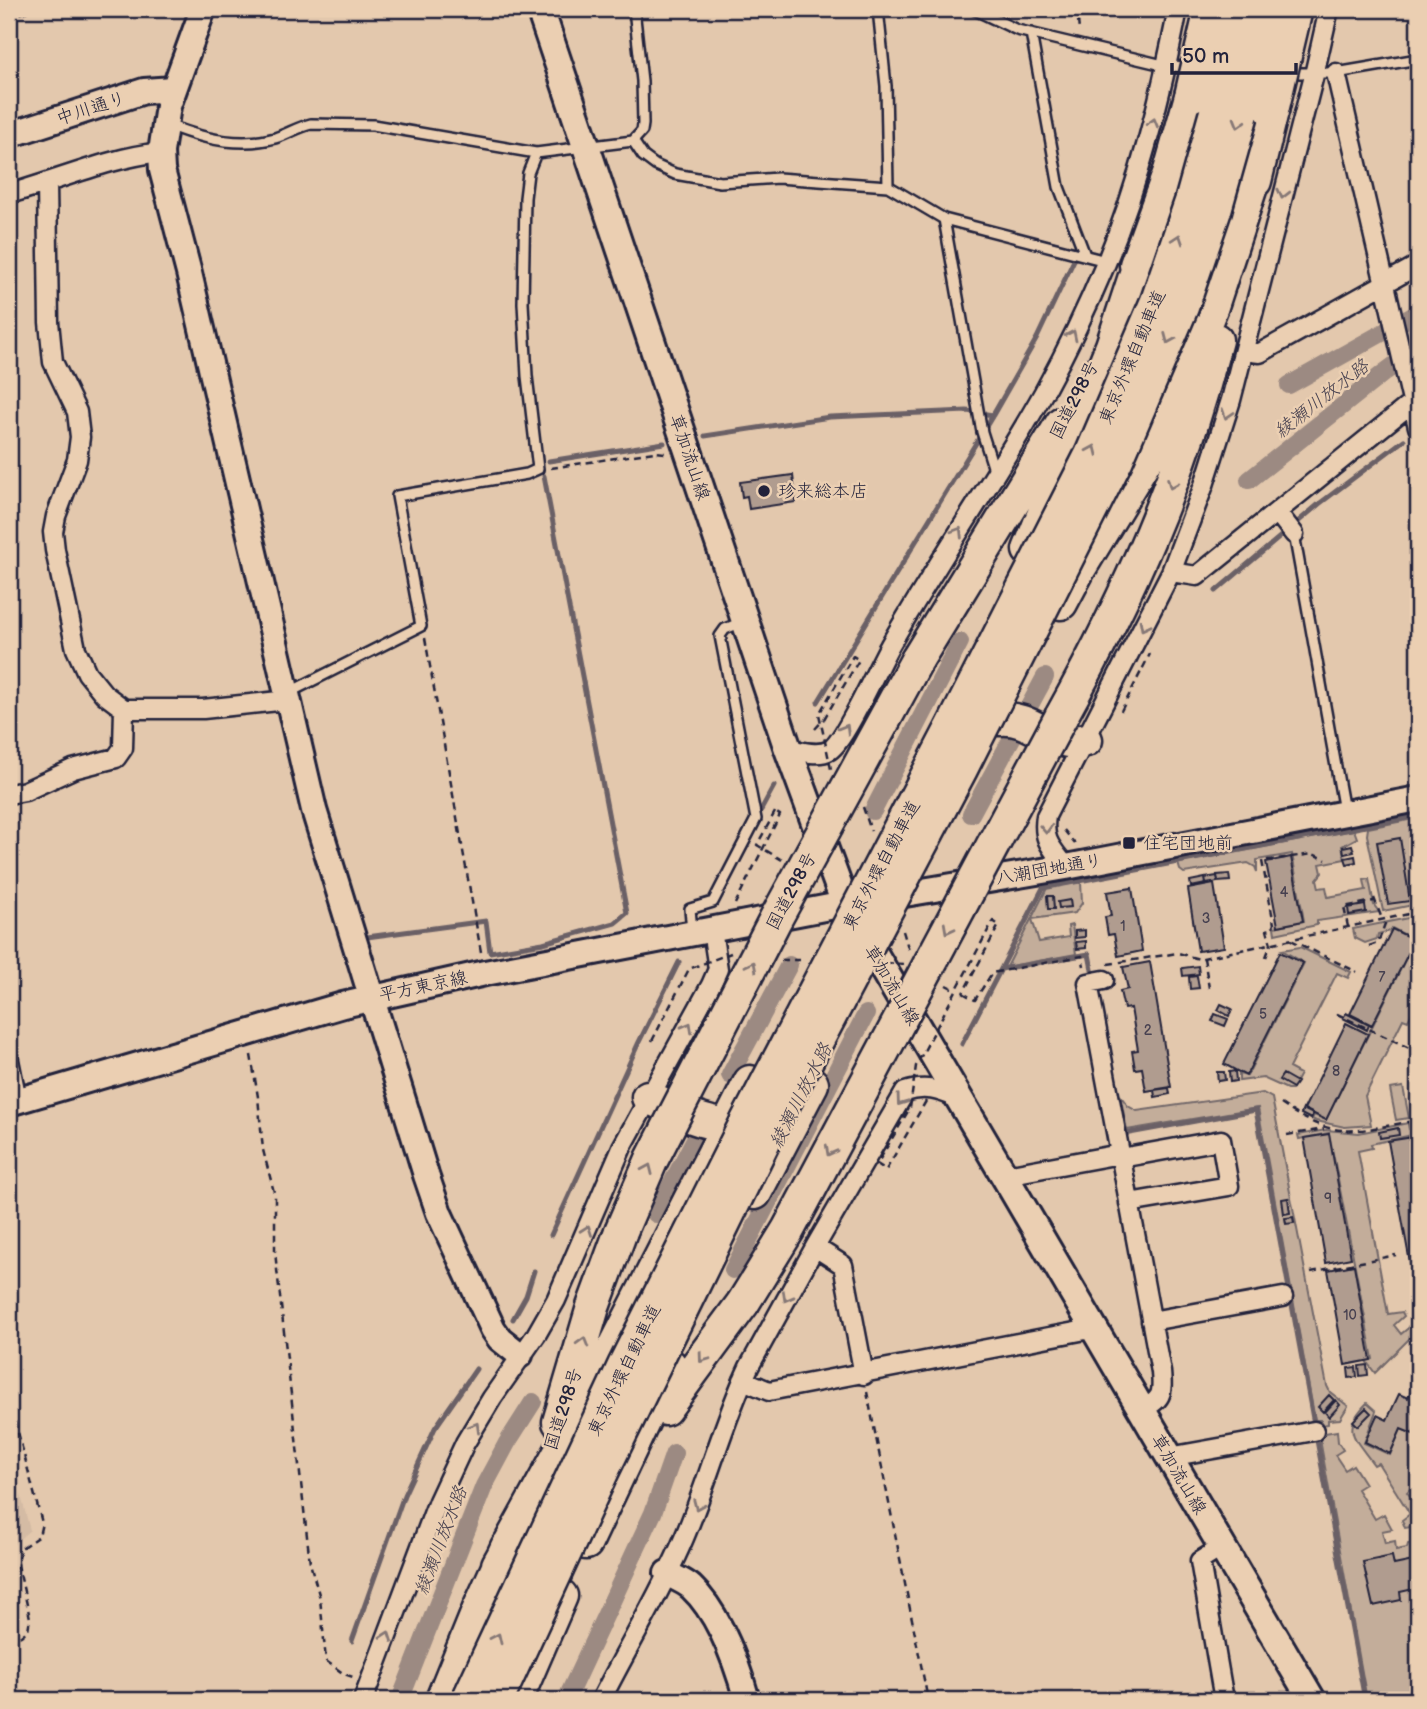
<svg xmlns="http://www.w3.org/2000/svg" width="1427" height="1709" viewBox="0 0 1427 1709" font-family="'Balsamiq Sans','Klee One',sans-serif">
<rect width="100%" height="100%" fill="#e3c8ad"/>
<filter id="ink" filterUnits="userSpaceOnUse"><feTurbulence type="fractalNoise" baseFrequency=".0143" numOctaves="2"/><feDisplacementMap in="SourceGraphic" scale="14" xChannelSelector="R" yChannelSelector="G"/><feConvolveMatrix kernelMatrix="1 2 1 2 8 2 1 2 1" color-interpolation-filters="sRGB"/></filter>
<g filter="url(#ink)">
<path fill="#d4bba4" d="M9,1450L30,1530L9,1548Z
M9,1582L19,1629L9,1632Z"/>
<path fill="#c3ad9a" stroke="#72686a" stroke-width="2" d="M1418,818V904L1383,911L1367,835L1368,828Z
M1354,830L1357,838L1342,846L1345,859L1320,864L1322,873L1317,879L1319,888L1326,887L1328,897L1366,890L1364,880L1369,879L1374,905L1379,912L1317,921V925L1275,934L1274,927L1304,921L1292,854L1257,860V872L1255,867L1248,863L1184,873L1180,870L1178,863Z
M1081,882L1082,903L1075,913L1032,919L1039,942L1069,937L1068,926L1072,925L1076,954L1007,967L1047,888Z
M1418,916V986L1411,1001L1417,1003L1408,1021L1403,1019L1365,1096L1371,1125L1345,1127L1316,1121L1312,1119L1314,1115L1326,1120L1415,940L1392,928L1390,931L1378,934L1377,939L1365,943L1355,938L1353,929Z
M1300,947L1351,972L1348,978L1337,973L1289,1068L1300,1074L1292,1089H1287L1263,1078L1239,1081V1074L1247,1076L1304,963L1282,950Z
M1403,1087L1409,1118L1396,1120L1390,1089Z
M1263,1093L1272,1098L1327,1386L1330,1392L1348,1406L1340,1419L1328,1420V1424L1322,1425L1321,1420H1315L1258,1108L1127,1130L1120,1095L1128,1106L1137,1111Z
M1408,1123L1409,1129L1418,1128V1165L1412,1135L1371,1144L1372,1148L1358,1151L1388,1314L1402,1312L1404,1316L1394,1325L1401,1334L1412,1325L1416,1332L1375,1373L1366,1361L1373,1359L1329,1133L1299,1139L1298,1135L1326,1130L1359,1133Z
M1367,1403L1376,1411L1364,1443L1390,1455L1401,1429L1413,1434L1418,1422V1481L1407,1492L1418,1506V1526L1405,1528L1402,1520L1410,1514L1378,1463L1374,1465C1355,1438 1340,1430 1367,1403Z
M1337,1431L1338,1442L1343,1450L1335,1455L1345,1470L1353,1465L1365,1484L1357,1489L1375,1519L1384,1514L1392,1529L1382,1531L1385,1543L1395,1541L1396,1550L1407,1548L1408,1544L1418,1542V1700H1367L1319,1434Z"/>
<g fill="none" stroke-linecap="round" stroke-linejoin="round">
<path stroke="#6b6066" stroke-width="5" d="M705,436L830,417L967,411L993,415
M549,461L664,443
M1216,591L1319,504L1404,440
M818,702L993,415L1037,338L1074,260
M761,810L774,786
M367,937L486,921L490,952L543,943L615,923L627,913L544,476
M1001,969L1089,954L1094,980
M962,1044L1043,888L1418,816
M1124,1130V1134L1256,1110L1365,1700
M551,1235L639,1042L679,962
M513,1319L526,1296L534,1271
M352,1641L404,1495L435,1428L476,1369"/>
<path stroke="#9c8a82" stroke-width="18" d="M1289,385L1418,313
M1249,480L1385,372L1418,348
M873,811L960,642
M971,814L1045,677
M730,1075L789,965
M656,1214L697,1135
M733,1270L866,1014
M400,1700L484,1486L507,1443L533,1402
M566,1700L653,1513L674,1453"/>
</g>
<path fill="#b09c8f" stroke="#22223b" stroke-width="2" d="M793,475L796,502L749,509L747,496L742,497L740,482Z
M1400,838L1410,901L1388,904L1377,842Z
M1352,845L1354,852L1344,854L1343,847Z
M1355,856L1356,862L1347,864L1345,858Z
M1291,857L1303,921L1278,926L1266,862Z
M1229,874L1230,881L1218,882L1217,875Z
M1217,876L1218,882L1206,884L1205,878Z
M1205,878L1206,884L1191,887L1190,881Z
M1214,884L1224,947L1198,951L1188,889Z
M1132,888L1142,951L1118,956L1114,934L1108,935L1105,917L1111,916L1107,892Z
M1047,896H1053L1054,909H1048Z
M1070,900L1071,907L1059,908L1058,902Z
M1365,905L1366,912L1349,915L1348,908Z
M1392,929L1415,940L1372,1025L1350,1014Z
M1085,930V937L1075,938V931Z
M1086,941V948L1077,949L1076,942Z
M1280,952L1303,963L1246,1076L1224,1064Z
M1150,962L1171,1087L1146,1091L1142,1068L1135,1069L1132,1051L1138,1050L1131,1008L1124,1009L1120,991L1128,989L1123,967Z
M1198,966L1199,974L1183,976L1182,968Z
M1197,976L1199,988L1190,989L1189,977Z
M1221,1004L1232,1009L1229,1016L1218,1010Z
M1346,1013L1369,1025L1367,1030L1343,1018Z
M1215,1014L1228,1019L1225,1026L1212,1021Z
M1346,1023L1368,1034L1326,1120L1304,1109Z
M1235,1071L1236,1081L1230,1082L1229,1072Z
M1217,1072H1224L1225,1080L1218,1081Z
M1283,1074L1297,1082L1293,1088L1279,1080Z
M1169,1088L1170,1094L1155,1097L1154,1090Z
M1303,1109L1313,1114L1311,1119L1301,1114Z
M1418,1120V1127L1410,1129L1409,1122Z
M1398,1128L1399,1135L1380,1138L1379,1132Z
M1329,1134L1351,1258L1326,1263L1304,1138Z
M1413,1137L1418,1167V1296H1416L1388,1141Z
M1288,1198L1290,1213L1284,1214L1282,1199Z
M1293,1217L1294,1223L1286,1224L1285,1218Z
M1354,1265L1371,1360L1345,1365L1328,1270Z
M1367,1365L1368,1375L1360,1376L1359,1366Z
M1356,1367L1357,1377L1349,1378L1348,1368Z
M1418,1376V1421L1413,1434L1401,1429L1390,1454L1365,1442L1377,1415L1387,1420L1399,1394L1408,1398Z
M1329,1395L1334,1400L1323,1412L1318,1407Z
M1336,1400L1340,1405L1329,1417L1325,1412Z
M1366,1408L1371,1413L1358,1426L1353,1421Z
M1392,1556L1394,1565L1418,1560V1588L1400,1592L1401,1600L1373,1606L1363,1562Z"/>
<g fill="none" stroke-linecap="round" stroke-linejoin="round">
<defs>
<path id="lane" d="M878,9L886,86L888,186
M973,9L1017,30L1167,66L1194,67
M1031,33L1059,187L1085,255
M1288,73H1336L1418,59
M166,124C199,138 238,148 275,138C288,134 298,127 311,124L373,125L536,153L633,141L642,131L643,124L642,81L634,9
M633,141L643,156L655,165L675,174L720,182L778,178L888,186L944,219L1106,261
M944,219L982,432L995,473
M1294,534L1344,811
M290,692L421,626L397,496L527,474L538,469L527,376L523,303L525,198L528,173L536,153
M692,931L690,909L713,902L756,819L720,636L725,629L742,622"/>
<path id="street" d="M1336,73L1418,427
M47,183L49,322L53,362L77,412L80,437L77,460L56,516L53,532L55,550L76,649L87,673L104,694L124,709H203L288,700
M9,194C60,180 108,158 161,152
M1244,351L1260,353L1418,265
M1277,512L1294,534
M1171,572L1197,576L1418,398
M788,749C801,751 818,757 830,750C845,741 879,664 890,645C939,559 996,478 1044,392C1067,350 1088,306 1106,263C1140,181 1161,95 1178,9
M9,794L25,791L73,769L116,758L123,748L124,709
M1066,867C1052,848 1042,841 1046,816L1171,572L1204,485L1231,400L1314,75L1329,9
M1104,980L1088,983L1161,1372C1163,1395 1162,1399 1141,1410
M9,1060L17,1100
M1121,1158L1221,1140L1229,1186L1129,1203
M1006,1175L1120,1154
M815,1247L843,1265L864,1375
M1151,1321L1283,1297
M743,1380L769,1391L1096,1328
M1169,1457L1314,1431
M1222,1547L1200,1561L1224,1700
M363,1700L438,1501L465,1443L492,1398L536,1335L556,1300L622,1147L711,985L718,969L712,930
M601,1700C628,1646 661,1593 684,1538C708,1482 723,1422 749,1367L815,1247L905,1092C925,1085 939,1090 958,1098"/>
<path id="secondary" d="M203,9L168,106L161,152L162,170L189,273L314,810L426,1175L439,1213L493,1329L500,1339L520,1355
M9,135L144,91L173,89
M9,1103L343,1005L485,973L845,904L1066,867L1418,799
M667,1573C675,1578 684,1581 691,1587C719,1613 737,1664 747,1700"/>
<path id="primary" d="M540,9L788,749L845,904L1312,1700"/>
<path id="highway" d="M1255,181L1272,111
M1136,265L1170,171L1191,96
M1029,550L1112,346L1145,246
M1061,603L1078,571L1161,434L1212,306L1259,162
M917,660L1062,423
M1061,717C1129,594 1182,476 1216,340
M1000,719C1035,716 1050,749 1086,740
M648,1097C673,1108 700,1124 727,1125
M755,1193L812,1084
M665,1409L743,1303
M559,1422L593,1307L621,1231
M586,1543L670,1365
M498,1565L573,1429L750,1082
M442,1700L479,1609L507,1547
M516,1700L561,1596"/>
</defs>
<use href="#lane" stroke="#22223b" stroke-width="14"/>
<use href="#street" stroke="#22223b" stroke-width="23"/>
<use href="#secondary" stroke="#22223b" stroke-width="30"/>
<use href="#primary" stroke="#22223b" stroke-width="32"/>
<use href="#highway" stroke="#22223b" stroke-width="37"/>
<path stroke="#22223b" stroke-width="2.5" stroke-dasharray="7 5" stroke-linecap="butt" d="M1077,9L1079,31
M9,17L36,9
M551,468L654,452L666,453
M425,638L481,952
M1121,711L1150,654
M815,729L824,719
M1064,830L1075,844
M1374,898L1382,919
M735,904L780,815L775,812
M1348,927L1344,907L1374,901
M1291,940L1357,972
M1369,946L1378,943L1387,918
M1266,957L1271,944L1267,930L1272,929L1274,924L1262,861L1313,854L1326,860
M1204,958L1209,988
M1108,964L1178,953L1199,959L1418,912
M946,985L956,990
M963,993L975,1000L992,973L1082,956L1084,966
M1337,1014L1418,1052
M251,1055L258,1097L263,1150L275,1196V1252L310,1563L320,1598L326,1661L344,1674L353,1677
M1281,1104C1336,1142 1356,1131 1418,1120
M1287,1135L1324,1129
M1311,1272L1396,1255
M867,1392L928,1700
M9,1398L42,1523L39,1536L20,1549L18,1565L30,1618L28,1630L21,1636L9,1642"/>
<use href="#lane" stroke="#ebcfb2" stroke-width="9"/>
<use href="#street" stroke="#ebcfb2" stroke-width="18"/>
<use href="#secondary" stroke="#ebcfb2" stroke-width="24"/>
<use href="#primary" stroke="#ebcfb2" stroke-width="26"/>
<use href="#highway" stroke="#ebcfb2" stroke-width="32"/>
<defs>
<path id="highway-bridge" d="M1191,96L1211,9
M1272,111L1296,9
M621,1231L652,1159L775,920L917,660
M743,1303L788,1230L1061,717
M468,1700L624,1366L747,1121L953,726L1091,455L1157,301L1191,202L1221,94L1240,9
M497,1700L603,1470L764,1141L961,769L1117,459L1182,307L1215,210L1245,103L1266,9"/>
</defs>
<use href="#highway-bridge" stroke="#22223b" stroke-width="37" stroke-linecap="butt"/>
<path stroke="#22223b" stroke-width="2.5" stroke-dasharray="7 5" stroke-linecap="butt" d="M824,719L859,660L853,656L819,714L831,769
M863,807L871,831
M775,812L757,845L782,860
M903,931L909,951
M781,960H803
M886,963L904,964
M652,1041L689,969L731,953
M926,1101L886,1170L877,1164L910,1108L916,1066L993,921L999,925L963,993"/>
<use href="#highway-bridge" stroke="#ebcfb2" stroke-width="32"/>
</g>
<defs><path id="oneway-chevron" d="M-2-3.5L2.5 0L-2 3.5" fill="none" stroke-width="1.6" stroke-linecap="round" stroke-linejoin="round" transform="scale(1.75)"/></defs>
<g stroke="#867876">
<use href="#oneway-chevron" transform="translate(1153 123) rotate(-74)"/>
<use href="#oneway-chevron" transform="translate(1239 123) rotate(106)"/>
<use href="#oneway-chevron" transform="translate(1283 194) rotate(104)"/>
<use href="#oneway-chevron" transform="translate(1178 239) rotate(-71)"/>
<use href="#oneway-chevron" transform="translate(1072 335) rotate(-64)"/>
<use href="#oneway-chevron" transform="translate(1169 339) rotate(113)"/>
<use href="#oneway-chevron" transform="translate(1227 414) rotate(108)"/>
<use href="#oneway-chevron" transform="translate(1093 450) rotate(-66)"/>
<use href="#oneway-chevron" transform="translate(1172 484) rotate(112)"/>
<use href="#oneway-chevron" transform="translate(958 532) rotate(-58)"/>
<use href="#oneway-chevron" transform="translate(1144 626) rotate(117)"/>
<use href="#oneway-chevron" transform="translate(845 729) rotate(-59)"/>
<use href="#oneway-chevron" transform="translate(1046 829) rotate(88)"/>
<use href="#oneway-chevron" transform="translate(948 929) rotate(118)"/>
<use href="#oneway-chevron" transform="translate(752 966) rotate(-63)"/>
<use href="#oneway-chevron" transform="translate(688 1027) rotate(-61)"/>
<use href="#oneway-chevron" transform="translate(901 1101) rotate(126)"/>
<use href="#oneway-chevron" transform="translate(830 1151) rotate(118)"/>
<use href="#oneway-chevron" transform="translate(648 1169) rotate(-66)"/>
<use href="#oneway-chevron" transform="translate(587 1230) rotate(-70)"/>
<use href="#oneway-chevron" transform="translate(787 1297) rotate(119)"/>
<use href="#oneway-chevron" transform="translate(583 1342) rotate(-74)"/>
<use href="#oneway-chevron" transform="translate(703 1358) rotate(126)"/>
<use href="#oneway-chevron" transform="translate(475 1427) rotate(-60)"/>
<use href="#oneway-chevron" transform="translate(698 1505) rotate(113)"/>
<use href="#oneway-chevron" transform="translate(387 1636) rotate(-70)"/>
<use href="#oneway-chevron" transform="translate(497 1638) rotate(-65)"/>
</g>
</g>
<g fill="#22223b" stroke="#ebcfb2" stroke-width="2.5">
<circle cx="764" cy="491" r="7"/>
<rect x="1122" y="836" width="14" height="14" rx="3.5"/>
</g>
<g text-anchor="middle" stroke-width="5" stroke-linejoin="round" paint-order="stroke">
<g font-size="14" fill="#464050">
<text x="1284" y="897">4</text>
<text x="1206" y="923">3</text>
<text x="1123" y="931">1</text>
<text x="1382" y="982">7</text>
<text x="1263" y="1019">5</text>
<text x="1148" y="1035">2</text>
<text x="1336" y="1076">8</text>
<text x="1328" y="1203">9</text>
<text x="1350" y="1320">10</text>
</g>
<g font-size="18" fill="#22223b" stroke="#ebcfb2">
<text transform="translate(91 108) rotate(-18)" y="6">中川通り</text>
<text transform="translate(1132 357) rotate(-67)" y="6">東京外環自動車道</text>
<text transform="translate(1074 400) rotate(-63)" y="6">国道298号</text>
<text transform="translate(690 457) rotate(71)" y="6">草加流山線</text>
<text transform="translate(881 865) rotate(-62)" y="6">東京外環自動車道</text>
<text transform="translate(1049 869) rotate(-10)" y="6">八潮団地通り</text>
<text transform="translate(791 891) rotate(-62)" y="6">国道298号</text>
<text transform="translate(892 985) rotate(59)" y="6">草加流山線</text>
<text transform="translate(423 986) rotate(-12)" y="6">平方東京線</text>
<text transform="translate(624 1370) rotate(-64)" y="6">東京外環自動車道</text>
<text transform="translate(563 1409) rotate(-72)" y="6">国道298号</text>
<text transform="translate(1179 1474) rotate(59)" y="6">草加流山線</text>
</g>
<g font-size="18" fill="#22223b" stroke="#ebcfb2" text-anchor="start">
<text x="778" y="497">珍来総本店</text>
<text x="1143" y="849">住宅団地前</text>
</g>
<g font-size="19" font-style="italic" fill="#474150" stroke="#ebcfb2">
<text transform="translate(1321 398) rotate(-38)" y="7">綾瀬川放水路</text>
<text transform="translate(800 1095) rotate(-63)" y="7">綾瀬川放水路</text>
<text transform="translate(440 1540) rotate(-69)" y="7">綾瀬川放水路</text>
</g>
</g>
<rect width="1427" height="1709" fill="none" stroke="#ebcfb2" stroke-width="35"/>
<rect x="18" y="18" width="1392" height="1674" fill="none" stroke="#22223b" stroke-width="2.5" filter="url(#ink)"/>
<path d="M1172 63v10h124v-10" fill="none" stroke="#22223b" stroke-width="3.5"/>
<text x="1182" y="63" font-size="21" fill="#22223b" stroke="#ebcfb2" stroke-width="5" paint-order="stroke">50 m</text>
</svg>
